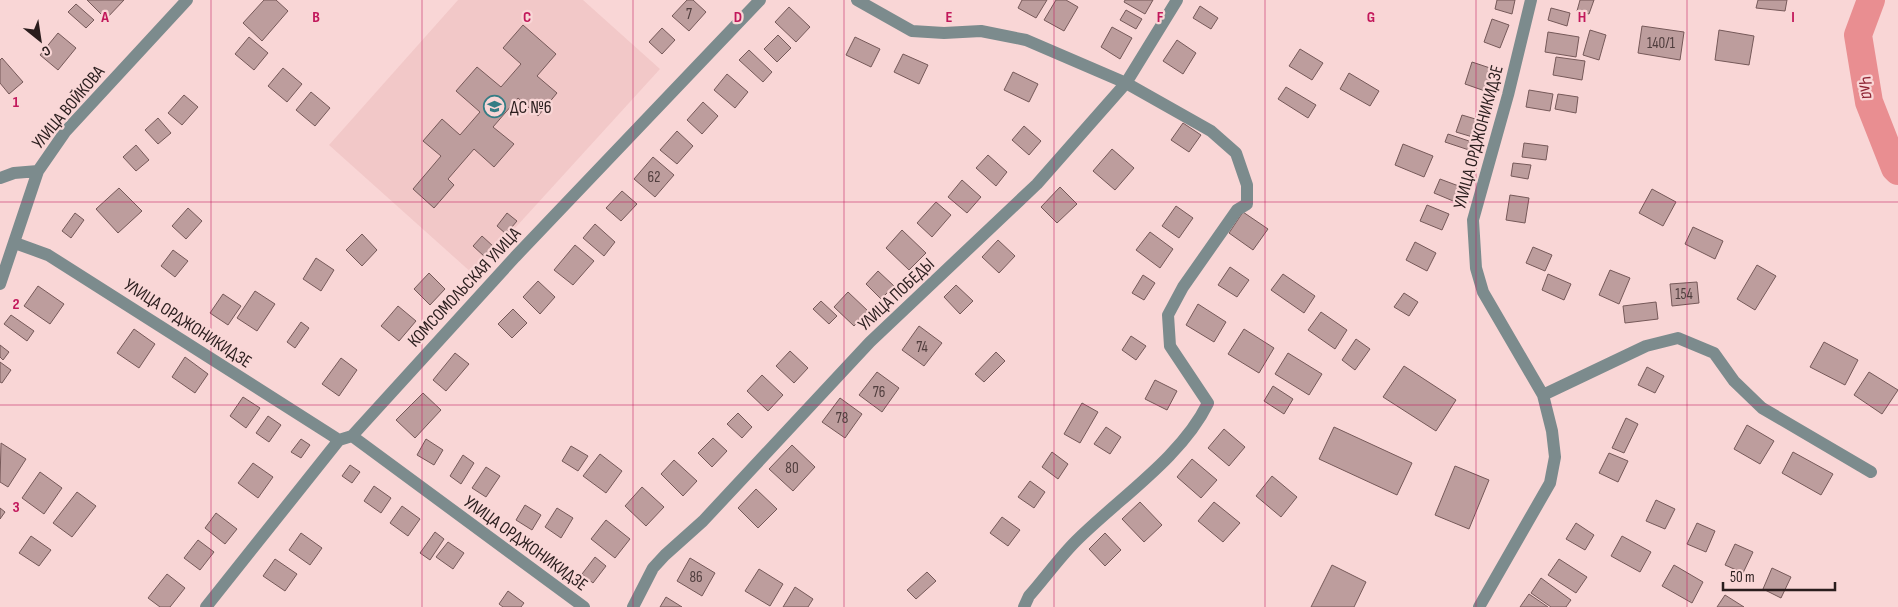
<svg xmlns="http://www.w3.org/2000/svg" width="1898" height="607" viewBox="0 0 1898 607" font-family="'Sofia Sans Condensed',sans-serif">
<rect width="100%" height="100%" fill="#f9d6d6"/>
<path fill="#f2c8c8" d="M458,0H583L660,69L473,274L329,145Z"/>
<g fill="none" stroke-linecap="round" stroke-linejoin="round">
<path stroke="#e98e91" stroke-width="28" d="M1871,0L1858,35L1869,102L1895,168L1898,171"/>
</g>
<path fill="#bd9d9d" stroke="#765959" d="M87,0H124L106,19Z
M264,0H276L288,11L262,41L243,23Z
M687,0H693L706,12L689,31L672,16Z
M1022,0H1047L1036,18L1018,8Z
M1056,0H1066L1078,7L1064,31L1044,20Z
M1125,0H1153L1145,14L1124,2Z
M1497,0H1515L1512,14L1495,9Z
M1580,0H1594L1589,14L1577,11Z
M1758,0H1787L1785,11L1756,8Z
M76,4L94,20L86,28L68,12Z
M1200,6L1218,18L1211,29L1193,18Z
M789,7L810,27L796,42L775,22Z
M1551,8L1570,13L1567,26L1548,20Z
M1126,10L1142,19L1136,29L1120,20Z
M1492,19L1509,25L1500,48L1484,42Z
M523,25L556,54L537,76L557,93L538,116L518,98L493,127L514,144L494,167L474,149L448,179L454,185L434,208L413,189L441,156L423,141L442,119L460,135L480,112L456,91L477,67L501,87L521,64L503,48Z
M1642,26L1684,32L1680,60L1638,53Z
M1112,27L1132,38L1120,59L1101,47Z
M662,28L675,40L662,54L649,42Z
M1590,30L1606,35L1599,60L1583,55Z
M1719,30L1754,36L1749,65L1715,60Z
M1548,32L1579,37L1576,57L1545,52Z
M58,33L76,48L58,70L40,55Z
M778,35L791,48L777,62L764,49Z
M249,37L268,53L254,70L235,54Z
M855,37L880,49L871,67L846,55Z
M1177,40L1196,53L1183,74L1163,61Z
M1300,49L1323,63L1312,80L1289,66Z
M749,50L772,72L763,82L739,60Z
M903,54L928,65L919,84L894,72Z
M1556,57L1585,61L1582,80L1553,75Z
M2,58L23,82L9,94L0,83V60Z
M1472,62L1493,69L1485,91L1465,84Z
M283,68L302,84L287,102L268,86Z
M1013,72L1038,84L1029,102L1004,90Z
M1349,73L1379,91L1370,106L1340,89Z
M727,74L748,92L735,108L714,90Z
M1286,87L1316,105L1308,118L1278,99Z
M1529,90L1553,94L1550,111L1526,107Z
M311,92L330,108L315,126L296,110Z
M1558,94L1578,97L1576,113L1555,109Z
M184,95L198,107L182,125L168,113Z
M703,102L718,116L702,134L687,120Z
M1462,115L1482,121L1476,138L1456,132Z
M158,118L171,133L158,144L145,130Z
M1183,123L1201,135L1189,152L1171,140Z
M1024,126L1041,141L1029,155L1012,140Z
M677,131L693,146L677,164L660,150Z
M1448,134L1475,143L1472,151L1445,142Z
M1524,143L1548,146L1546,160L1522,157Z
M1403,144L1433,156L1424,177L1395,165Z
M136,145L149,160L136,171L123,157Z
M1112,149L1134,168L1115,190L1093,171Z
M988,155L1007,172L996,186L976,168Z
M653,157L674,175L655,197L634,179Z
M1513,163L1531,165L1528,179L1511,176Z
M1440,179L1464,188L1458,203L1434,193Z
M962,180L981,197L967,213L948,197Z
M1060,187L1077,204L1057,223L1041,207Z
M119,188L142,211L118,233L96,209Z
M1652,189L1676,202L1663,226L1639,213Z
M622,191L637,204L621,221L606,208Z
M1510,195L1529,198L1525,223L1506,220Z
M936,202L951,215L932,237L917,223Z
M1427,205L1449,214L1442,230L1420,221Z
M1176,206L1193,218L1179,238L1162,226Z
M188,208L202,221L186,239L172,226Z
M1243,212L1268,229L1253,250L1229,233Z
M75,213L84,220L71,238L62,231Z
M507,213L517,221L506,234L497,226Z
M595,224L615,242L604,256L583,238Z
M1693,227L1723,241L1715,259L1685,244Z
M902,230L926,253L909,270L886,248Z
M1150,232L1173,249L1160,268L1136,250Z
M362,234L377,250L362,266L346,250Z
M482,236L494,247L485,257L473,246Z
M998,240L1015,256L999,273L982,257Z
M1415,242L1436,253L1427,271L1406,260Z
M575,245L594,261L573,285L554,270Z
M1533,247L1552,255L1545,271L1526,263Z
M173,250L188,261L175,277L161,266Z
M316,258L334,270L321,291L303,279Z
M1757,265L1776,276L1755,310L1737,299Z
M1230,267L1249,280L1237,297L1218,285Z
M1610,270L1630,278L1619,304L1599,295Z
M878,271L894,286L881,299L866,284Z
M429,273L445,289L430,305L414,289Z
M1283,274L1315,296L1304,313L1271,290Z
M1548,274L1571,284L1564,300L1542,290Z
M1143,275L1155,283L1144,300L1132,293Z
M538,281L555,297L540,314L523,297Z
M1697,282L1699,303L1672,306L1670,284Z
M956,285L973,301L960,314L944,297Z
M38,286L64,304L50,324L24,306Z
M255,291L275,304L257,331L237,318Z
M848,292L868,311L854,326L834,307Z
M1404,293L1418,302L1409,316L1394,307Z
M223,294L241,306L228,325L210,313Z
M821,301L837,316L829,324L813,309Z
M1656,302L1658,319L1625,323L1623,306Z
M1198,304L1226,322L1214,342L1186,325Z
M398,306L416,321L399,341L381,326Z
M513,309L527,323L512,338L498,324Z
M1321,312L1347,330L1335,349L1308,330Z
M11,315L34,331L27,341L4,324Z
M301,322L309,328L295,348L287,342Z
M919,326L942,343L924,366L902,350Z
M134,329L155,344L139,368L117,353Z
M1244,329L1274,348L1259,373L1228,354Z
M1131,336L1146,346L1136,360L1122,350Z
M1356,339L1370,349L1355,370L1342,360Z
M1824,342L1858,360L1845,385L1810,367Z
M0,345L9,352L3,360L0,357Z
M790,351L808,368L794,383L776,366Z
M996,352L1005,361L984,382L975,374Z
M455,353L469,364L446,391L433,380Z
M1288,353L1322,374L1309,395L1275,374Z
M185,357L208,374L195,393L172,377Z
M341,358L357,370L339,396L322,384Z
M0,362L11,370L2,383L0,382Z
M1404,366L1456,400L1436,431L1383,397Z
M1647,367L1664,376L1655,393L1638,385Z
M877,372L899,388L882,412L859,395Z
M1869,372L1898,390L1882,414L1854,395Z
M762,375L783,395L768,411L747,391Z
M1155,380L1177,391L1167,410L1145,399Z
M1273,386L1293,399L1284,414L1264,401Z
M423,393L441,410L415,438L396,420Z
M243,397L260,408L246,428L230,416Z
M840,398L862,414L845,438L822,422Z
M1082,403L1098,412L1080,443L1064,434Z
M738,413L752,427L742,438L727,424Z
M268,416L281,425L269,442L256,433Z
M1626,418L1638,424L1624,453L1612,448Z
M1747,425L1774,441L1760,464L1734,449Z
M1106,427L1121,437L1110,454L1094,444Z
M1334,427L1412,463L1397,495L1319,459Z
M1224,429L1245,447L1229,466L1208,448Z
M713,438L727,451L712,467L698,453Z
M301,439L310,445L301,458L291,452Z
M426,439L443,450L434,465L417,455Z
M1,443L26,459L8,487L0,482Z
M792,445L815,467L793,491L769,469Z
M571,446L588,456L578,471L562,461Z
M1052,452L1068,464L1058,479L1042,467Z
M1793,452L1833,474L1821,495L1782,473Z
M1609,453L1628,461L1618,482L1599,473Z
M600,454L622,471L606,493L583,476Z
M463,455L474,463L461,484L450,476Z
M1192,459L1217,480L1201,498L1177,477Z
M674,460L697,481L683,496L661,474Z
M253,463L273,477L258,498L238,483Z
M350,465L360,472L352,483L342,476Z
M1455,466L1489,480L1469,529L1435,515Z
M486,467L500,476L486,497L472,488Z
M40,472L62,488L44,514L22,498Z
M1272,476L1297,497L1281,517L1256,496Z
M1030,481L1045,492L1034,508L1018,497Z
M374,486L391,498L381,513L364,501Z
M642,487L664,507L646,526L625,506Z
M756,489L777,509L758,528L738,508Z
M77,492L96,506L72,537L53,523Z
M1656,500L1675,509L1665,529L1646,521Z
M1140,502L1162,525L1144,542L1122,519Z
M1214,502L1240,523L1223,542L1198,521Z
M525,505L541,515L532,530L516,520Z
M402,506L420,519L408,536L390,523Z
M0,508L5,512L0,519Z
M557,508L573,518L561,538L545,527Z
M216,513L237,529L225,544L205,528Z
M1002,517L1020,530L1008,546L990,533Z
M606,520L630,539L615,558L591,539Z
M1576,523L1594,535L1585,550L1566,539Z
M1697,523L1715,531L1706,552L1687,544Z
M435,532L444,539L430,560L420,553Z
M301,533L322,548L310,565L289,550Z
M1105,533L1121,550L1105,566L1089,549Z
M31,536L51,550L39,566L19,553Z
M1622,536L1651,552L1640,572L1611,556Z
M198,540L214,552L200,570L184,558Z
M448,542L464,553L453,569L436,557Z
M1735,544L1753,552L1743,573L1725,565Z
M595,557L606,566L593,583L582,574Z
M690,558L715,573L702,596L677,581Z
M275,559L297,574L285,591L263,576Z
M1559,559L1587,577L1576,593L1548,575Z
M1332,565L1366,582L1354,607H1311Z
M1674,565L1703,582L1692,603L1662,586Z
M1772,568L1791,577L1781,598L1763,589Z
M759,569L783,584L770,606L745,591Z
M927,572L936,581L916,599L907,590Z
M167,574L185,588L170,607H160L148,598Z
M1541,578L1571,600L1566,607H1551L1531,593Z
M795,587L813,599L808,607H783Z
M508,591L524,603L521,607H503L499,604Z
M1529,594L1548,607H1520Z
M1725,595L1744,607H1717Z
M666,597L682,607H660Z"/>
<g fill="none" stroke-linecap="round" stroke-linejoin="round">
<path stroke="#7c8b8d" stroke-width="12" d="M857,0L912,31L944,33L981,31L1026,40L1126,83L1211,131L1236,153L1247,185V204L1237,210L1183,287L1168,315L1170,346L1208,403C1181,458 1119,498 1076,541C1059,558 1045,578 1029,596L1024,607
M0,178L14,173L38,171
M15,243L48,255L339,440
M0,284L38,171L65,132L187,0
M1543,395L1646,346L1678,338L1714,353L1734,381L1762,408L1871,472
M352,436L584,607
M206,607L339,440L352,436L515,257L760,0
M633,607L653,568L665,555L703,521L870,342L1037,184L1126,83L1177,0
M1479,607L1550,483L1555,457L1552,431L1543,395L1483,292L1476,268L1473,220L1508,95L1531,0"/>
</g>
<path fill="none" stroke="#c2185b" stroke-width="1" stroke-opacity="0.55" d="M211,0V607M422,0V607M633,0V607M844,0V607M1054,0V607M1265,0V607M1476,0V607M1687,0V607M0,202H1898M0,405H1898"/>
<defs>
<symbol id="school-ring" viewBox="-11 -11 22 22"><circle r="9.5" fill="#f9d6d6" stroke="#357d85" stroke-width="1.5"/><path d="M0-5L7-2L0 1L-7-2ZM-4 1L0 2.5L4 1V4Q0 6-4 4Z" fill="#357d85"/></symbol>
</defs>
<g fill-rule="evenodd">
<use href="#school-ring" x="482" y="94" width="25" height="25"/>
</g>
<g text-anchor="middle" stroke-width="4.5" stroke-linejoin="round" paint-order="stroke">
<g font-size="15" fill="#4f3d3d">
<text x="689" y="19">7</text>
<text x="1661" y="48">140/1</text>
<text x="654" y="182">62</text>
<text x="1684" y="299">154</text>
<text x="922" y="352">74</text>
<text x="879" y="397">76</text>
<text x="842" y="423">78</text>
<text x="792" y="473">80</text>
<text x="696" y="582">86</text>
</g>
<g font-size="18" fill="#2a1d1d" stroke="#f9d6d6">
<text transform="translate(68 107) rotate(-50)" y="6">УЛИЦА ВОЙКОВА</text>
<text transform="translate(1478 137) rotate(-75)" y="6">УЛИЦА ОРДЖОНИКИДЗЕ</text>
<text transform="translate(464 287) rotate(-47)" y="6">КОМСОМОЛЬСКАЯ УЛИЦА</text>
<text transform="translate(896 294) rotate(-43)" y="6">УЛИЦА ПОБЕДЫ</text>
<text transform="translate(188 323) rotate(33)" y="6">УЛИЦА ОРДЖОНИКИДЗЕ</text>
<text transform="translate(526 543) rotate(36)" y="6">УЛИЦА ОРДЖОНИКИДЗЕ</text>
</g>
<g font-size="18" fill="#2a1d1d" stroke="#f9d6d6" text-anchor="start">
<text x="510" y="113">ДС №6</text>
</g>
<g font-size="19" font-style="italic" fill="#8f2433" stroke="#f9d6d6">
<text transform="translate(1867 87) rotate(78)" y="7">Чла</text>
</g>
</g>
<g font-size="16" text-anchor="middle" font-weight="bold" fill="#c2185b" stroke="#f9d6d6" stroke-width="4.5" stroke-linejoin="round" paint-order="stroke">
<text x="105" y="22">A</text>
<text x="316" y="22">B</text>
<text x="527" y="22">C</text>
<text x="738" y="22">D</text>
<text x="949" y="22">E</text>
<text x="1160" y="22">F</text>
<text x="1371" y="22">G</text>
<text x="1582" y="22">H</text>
<text x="1793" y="22">I</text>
<text x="16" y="107">1</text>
<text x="16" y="309">2</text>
<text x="16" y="512">3</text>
</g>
<g transform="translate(40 40) rotate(150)" stroke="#f9d6d6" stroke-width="4" paint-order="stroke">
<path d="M0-4L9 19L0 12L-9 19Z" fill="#2a1d1d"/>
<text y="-8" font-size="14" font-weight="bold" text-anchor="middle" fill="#2a1d1d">С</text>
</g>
<path d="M1723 582v8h112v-8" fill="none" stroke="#2a1d1d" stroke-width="2.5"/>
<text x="1730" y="582" font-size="15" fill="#2a1d1d" stroke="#f9d6d6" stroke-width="4" paint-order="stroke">50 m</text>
</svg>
